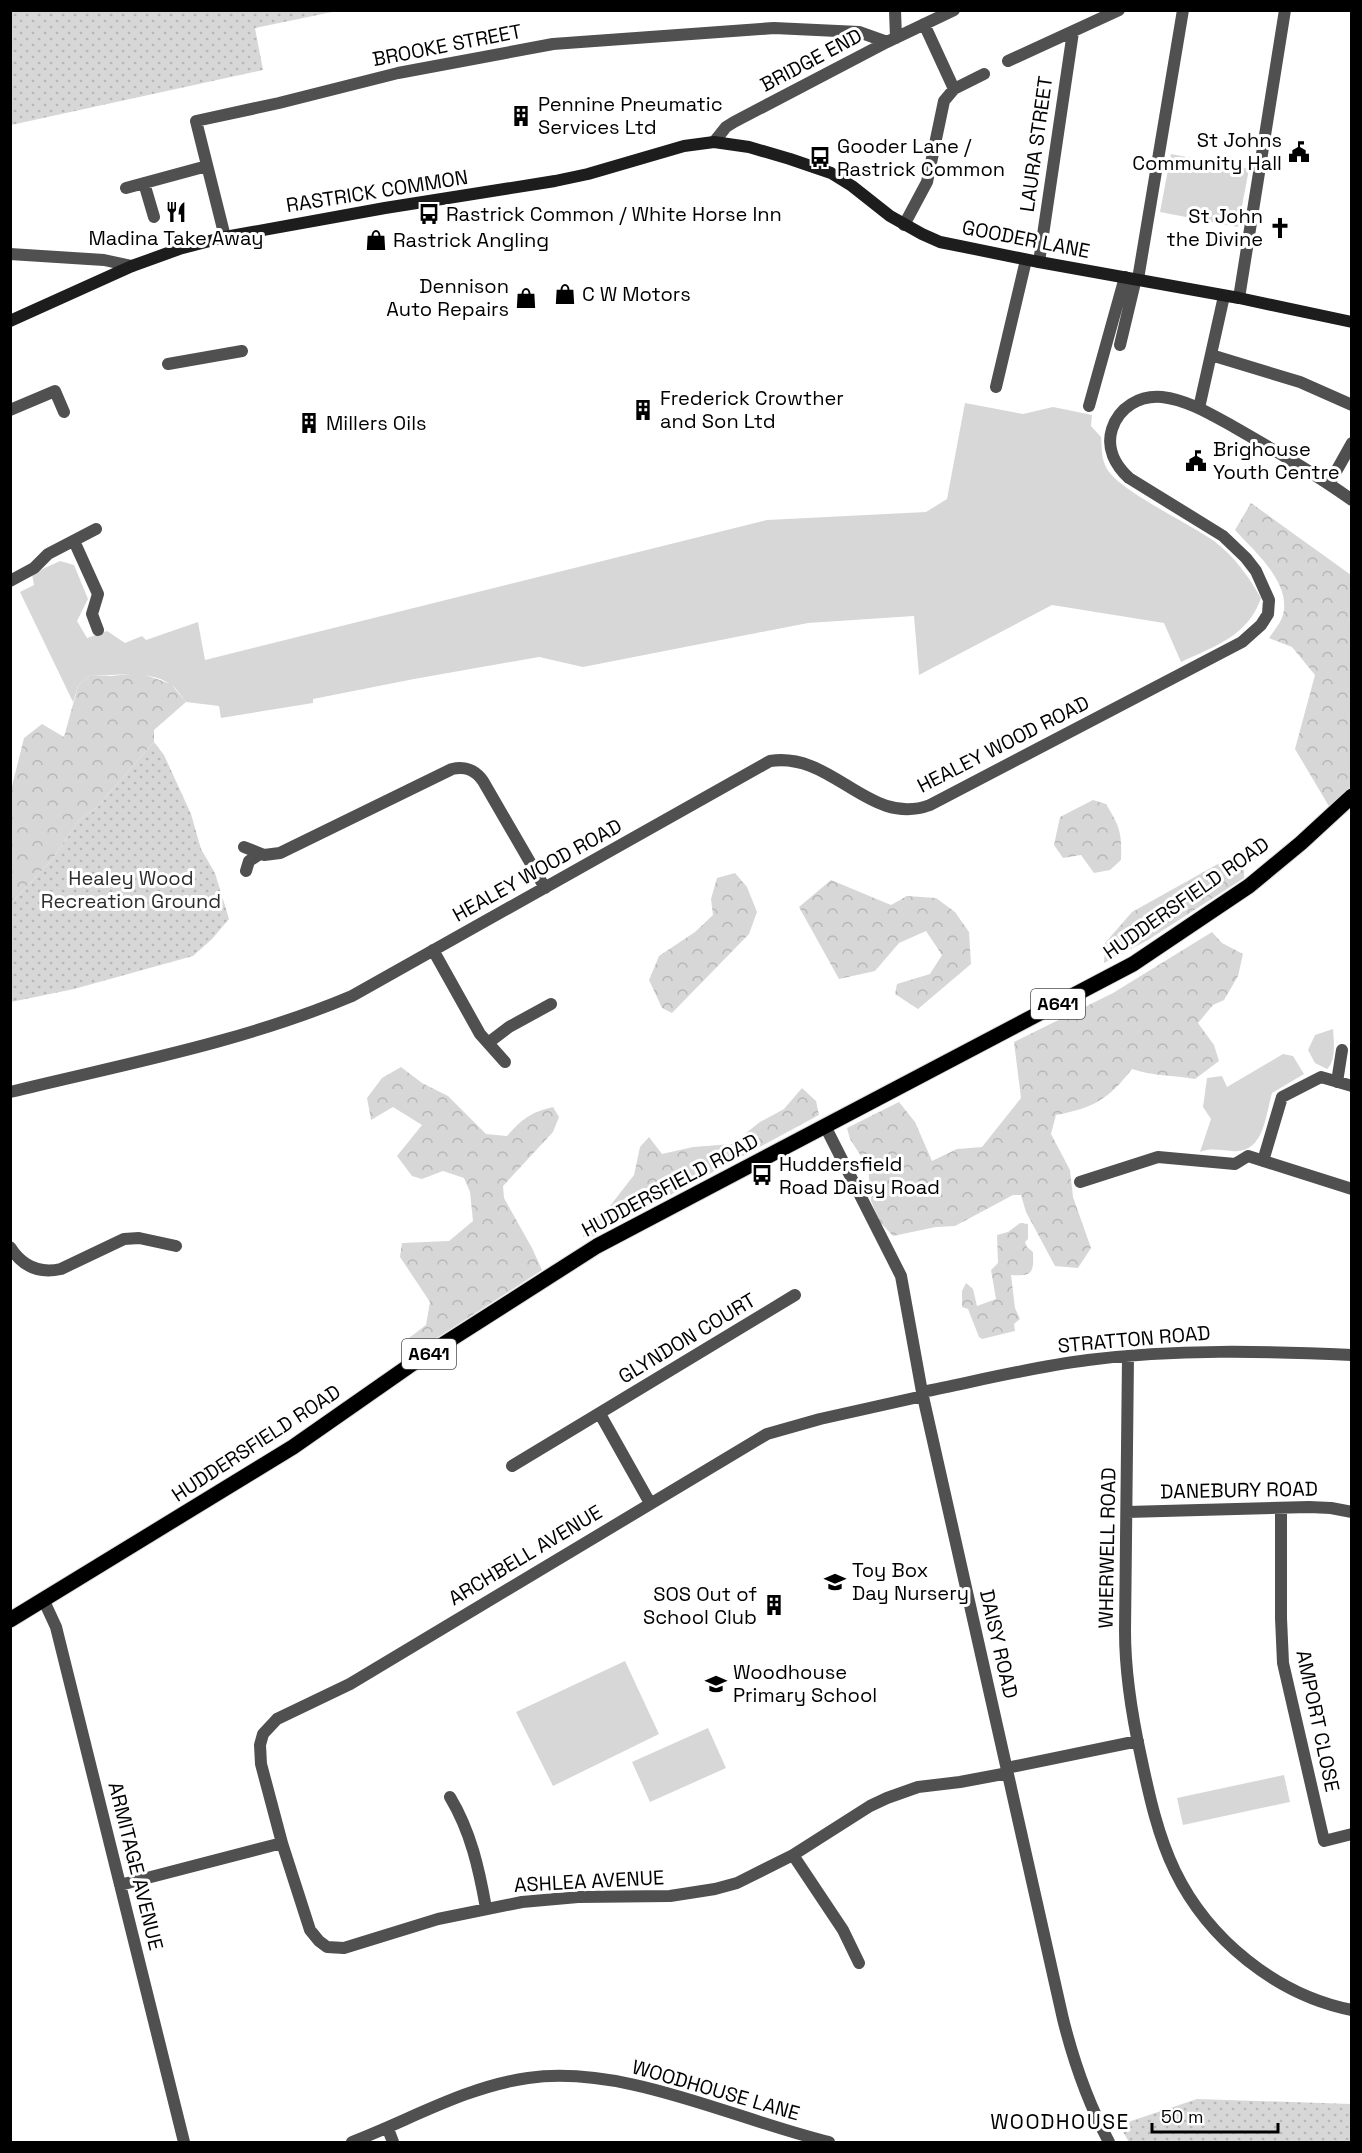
<svg xmlns="http://www.w3.org/2000/svg" width="1362" height="2153" viewBox="0 0 1362 2153" font-family="'Space Grotesk',sans-serif">
<defs>
<pattern id="forest-crowns" width="20" height="18" patternUnits="userSpaceOnUse" patternTransform="scale(1.5)"><rect width="20" height="18" fill="#d7d7d7"/><path d="M2 6a3 3 0 1 1 6 0M12 15a3 3 0 1 1 6 0" fill="none" stroke="#b7b7b7"/></pattern>
<pattern id="park-dots" width="8" height="8" patternUnits="userSpaceOnUse" patternTransform="scale(1.5)"><rect width="8" height="8" fill="#d7d7d7"/><path d="M2 2h.1M6 6h.1" fill="none" stroke="#b7b7b7" stroke-width="1.8" stroke-linecap="round"/></pattern>
</defs>
<rect width="100%" height="100%" fill="#fff"/>
<path fill="#d7d7d7" d="M1171,154L1249,169L1238,227L1160,212Z
M965,403L1023,414L1053,407L1092,415L1091,426L1101,437C1102,448 1101,459 1107,469C1120,491 1190,524 1214,541C1234,556 1249,577 1261,598C1248,636 1215,646 1181,662L1164,623L1052,605L919,675L914,616L808,623L583,667L539,657L414,679L313,699V703L221,718L219,706L186,702C181,696 176,687 170,684C145,668 118,677 90,675L78,686L73,702L20,592L34,585L32,574L60,561L74,565L88,599L77,621L87,638L107,631L125,643L142,636L146,640L198,622L205,660L767,520L926,512L947,499Z
M1333,1029C1334,1042 1336,1061 1327,1069L1315,1063L1308,1050L1315,1035Z
M1283,1054L1293,1056L1304,1074L1272,1093C1265,1117 1264,1154 1232,1151C1220,1150 1210,1148 1200,1152L1211,1119L1203,1107L1207,1078L1222,1076L1227,1087Z
M625,1661L659,1734L553,1786L516,1712Z
M708,1728L726,1768L650,1802L632,1762Z
M1284,1775L1290,1802L1183,1825L1177,1798Z"/>
<path fill="url(#forest-crowns)" d="M1251,503L1351,575V786L1330,808L1295,749L1315,675L1292,647L1269,638C1273,632 1279,625 1282,618C1294,585 1255,552 1235,530Z
M140,673L171,684L186,702L154,730V742L96,808L79,820L52,860L11,903V790L24,738L42,724L64,737L78,686L90,675L111,676Z
M1093,800L1106,804C1120,827 1122,833 1121,860L1110,870L1094,873L1081,855L1063,858L1054,845L1060,817Z
M1225,860L1244,870V878L1148,940L1104,963L1105,943L1132,912Z
M735,873L747,887L757,912L749,934L672,1013L662,1008L649,980L659,956L695,932L713,915L711,899L717,878Z
M831,880L891,905L907,896L936,898L955,912L969,932L971,964L918,1009L895,994L897,984L930,974L942,955L926,931L899,943L875,971L839,979L799,907Z
M1212,932L1222,943L1243,954L1238,976L1224,1000L1213,1005L1198,1023L1214,1045L1219,1061L1195,1079C1173,1075 1152,1076 1132,1069C1108,1100 1093,1108 1056,1115L1051,1134L1070,1170L1073,1197L1091,1248L1078,1268L1055,1266L1026,1212L1021,1195H1013L955,1226L936,1227L893,1236L880,1222L871,1201L868,1167L850,1139L847,1128L899,1102L915,1122L932,1161L957,1149L982,1147L1021,1098L1014,1042L1113,993Z
M401,1067L422,1083L448,1096L486,1134L507,1136C522,1119 531,1112 553,1107L559,1117L553,1132L503,1186L504,1198L532,1248L542,1270L421,1348L412,1350L409,1338L426,1325L430,1302L400,1257L402,1243L449,1241L473,1221L470,1192L464,1178L443,1171L422,1179L412,1176L397,1156L422,1125L393,1107L371,1120L367,1098L382,1078Z
M802,1088L816,1101L819,1115L592,1237H583L584,1226L610,1206L634,1175L640,1147L649,1137L662,1154L693,1147L732,1144L760,1122L784,1109Z
M1020,1223L1028,1224V1239L1025,1242L1027,1247L1033,1252C1034,1274 1032,1276 1011,1275L1015,1308L1020,1319L1014,1324L1015,1331L982,1339L979,1337L968,1309L962,1307V1291L966,1283L973,1289L977,1306L996,1299L991,1270L998,1263L997,1235L1008,1232Z"/>
<path fill="url(#park-dots)" d="M10,11L11,10L337,11L255,28L263,70L11,125Z
M154,742L164,755L191,814L201,849L215,873L229,919L212,939L193,956L74,989L11,1002V903L52,860L79,820L96,808Z
M1197,2099L1351,2104V2142H1129L1119,2125Z"/>
<g fill="none" stroke-linecap="round" stroke-linejoin="round">
<defs>
<path id="primary" d="M10,1620L293,1447L409,1366L597,1246L1133,964L1249,886L1301,843L1352,796"/>
</defs>
<use href="#primary" stroke="#dbdbdb" stroke-width="17"/>
<path stroke="#505050" stroke-width="12" d="M895,10L896,38
M924,24L954,89
M1008,61L1119,10
M714,142L726,127L734,122L887,42L954,10
M144,183L154,217
M126,188L207,166
M904,225L927,182L944,101L954,89L984,74
M225,237L196,121L279,103L398,73L553,44L774,28L859,32L887,42
M10,254L104,260L132,266
M1039,262L1073,32
M1138,279L1183,10
M1239,298L1285,10
M1120,345L1136,278
M1211,355L1300,382L1352,405
M168,364L242,351
M996,387L1026,260
M1089,406L1125,277
M1199,408L1224,296
M10,410L55,391L64,412
M1329,484L1352,443
M74,541L98,594L92,614L98,630
M10,581L34,568L48,554L96,529
M244,847L264,855L280,853L452,769C466,766 475,770 483,781L545,888
M246,871L249,861L260,854
M433,950L480,1034L505,1062
M488,1043L509,1027L551,1004
M1337,1082L1342,1050
M10,1092C125,1064 243,1042 352,996L770,761C833,751 869,828 930,805L1242,642L1261,625L1268,614L1269,600L1256,571L1246,558L1223,536L1129,478C1115,465 1106,448 1112,429C1119,407 1140,395 1162,397C1188,400 1212,415 1234,427C1274,450 1314,473 1352,500
M825,1126L901,1276L922,1392L1063,2019C1074,2063 1088,2103 1109,2142
M1263,1161L1282,1097L1321,1077L1352,1086
M1080,1182L1158,1157L1235,1164L1248,1156L1352,1189
M10,1247C22,1266 39,1274 61,1269L124,1239L139,1238L176,1246
M1128,1356L1125,1631C1125,1674 1132,1716 1141,1757C1149,1795 1158,1836 1175,1871C1208,1939 1276,1995 1352,2010
M922,1392C977,1381 1032,1367 1088,1360C1176,1349 1263,1351 1352,1355
M600,1414L650,1503
M512,1466L795,1295
M1281,1508V1618L1283,1663L1324,1841L1352,1834
M1127,1512L1309,1507L1331,1508L1352,1512
M44,1601L56,1627L184,2142
M1007,1768L1138,1741
M450,1797C471,1832 479,1869 486,1908
M282,1843L261,1764L260,1745L263,1734L277,1719L350,1684L767,1434L820,1419L923,1396
M793,1855L843,1930L859,1963
M120,1885L282,1843L310,1930L319,1941L327,1947L344,1948L438,1919L522,1902L578,1897L670,1896L715,1889L737,1883L793,1855L870,1806L887,1798L918,1787L960,1782L1008,1773
M388,2129L393,2142
M352,2142C410,2120 465,2087 528,2078C624,2064 736,2120 829,2142"/>
<path stroke="#1d1d1d" stroke-width="12" d="M10,321L132,266L179,249L225,237L385,208L555,181L588,174L684,146L714,142L749,147L790,159L831,173L852,186L890,216L922,234L940,242L1039,262L1239,298L1352,322"/>
<use href="#primary" stroke="#000" stroke-width="15"/>
</g>
<defs>
<symbol id="building-bare" viewBox="-9 -9 18 18"><path d="M-4-6H4V6H1V3H-1V6H-4ZM-2.5-4.3h1.7v1.8h-1.7ZM.8-4.3h1.7v1.8H.8ZM-2.5-1h1.7V.8h-1.7ZM.8-1h1.7V.8H.8Z" fill="#000" stroke="#fff" stroke-width="2.5" paint-order="stroke"/></symbol>
<symbol id="civic-bare" viewBox="-9 -9 18 18"><path d="M-.6-6.5H3V-4.5H.6V-3L4-1V1h2V6H-6V1h2V-1L-.6-3ZM-1.2 2.5V6h2.4V2.5Z" fill="#000" stroke="#fff" stroke-width="2.5" paint-order="stroke"/></symbol>
<symbol id="bus-bare" viewBox="-9 -9 18 18"><path d="M-5-6H5V4H4V6H2V4H-2V6H-4V4H-5ZM-3.5-4V0h7V-4ZM-3.5 1.2v1.5H-2V1.2ZM2 1.2v1.5H3.5V1.2Z" fill="#000" stroke="#fff" stroke-width="2.5" paint-order="stroke"/></symbol>
<symbol id="restaurant-bare" viewBox="-9 -9 18 18"><path d="M-5-6h1v4h1v-4h1v4h1v-4h1v5L-1.5 .5V6h-2V.5L-5-1ZM5-6V6H3V1.5H1.5Q1.5-4 5-6Z" fill="#000" stroke="#fff" stroke-width="2.5" paint-order="stroke"/></symbol>
<symbol id="church-bare" viewBox="-9 -9 18 18"><path d="M-1.2-6h2.4v3.5h3.3v2.4h-3.3V6h-2.4V-.1h-3.3v-2.4h3.3Z" fill="#000" stroke="#fff" stroke-width="2.5" paint-order="stroke"/></symbol>
<symbol id="shop-bare" viewBox="-9 -9 18 18"><path d="M-5-2.5h2.3a2.7 3.5 0 0 1 5.4 0H5L5.5 6h-11ZM-1.5-2.5h3a1.5 2.3 0 0 0-3 0Z" fill="#000" stroke="#fff" stroke-width="2.5" paint-order="stroke"/></symbol>
<symbol id="school-bare" viewBox="-9 -9 18 18"><path d="M0-5L7-2L0 1L-7-2ZM-4 1L0 2.5L4 1V4Q0 6-4 4Z" fill="#000" stroke="#fff" stroke-width="2.5" paint-order="stroke"/></symbol>
</defs>
<g fill-rule="evenodd">
<use href="#building-bare" x="506" y="101" width="30" height="30"/>
<use href="#civic-bare" x="1284" y="137" width="30" height="30"/>
<use href="#bus-bare" x="805" y="142" width="30" height="30"/>
<use href="#restaurant-bare" x="161" y="197" width="30" height="30"/>
<use href="#bus-bare" x="414" y="199" width="30" height="30"/>
<use href="#church-bare" x="1265" y="213" width="30" height="30"/>
<use href="#shop-bare" x="361" y="225" width="30" height="30"/>
<use href="#shop-bare" x="550" y="279" width="30" height="30"/>
<use href="#shop-bare" x="511" y="283" width="30" height="30"/>
<use href="#building-bare" x="628" y="395" width="30" height="30"/>
<use href="#building-bare" x="294" y="408" width="30" height="30"/>
<use href="#civic-bare" x="1181" y="446" width="30" height="30"/>
<use href="#bus-bare" x="747" y="1160" width="30" height="30"/>
<use href="#school-bare" x="820" y="1567" width="30" height="30"/>
<use href="#building-bare" x="759" y="1590" width="30" height="30"/>
<use href="#school-bare" x="701" y="1669" width="30" height="30"/>
</g>
<g text-anchor="middle" stroke-width="6" stroke-linejoin="round" paint-order="stroke">
<g fill="#fff" stroke="#4c4c4c" stroke-width="1.5">
<rect x="1031" y="989" width="54" height="30" rx="4.5"/>
<rect x="402" y="1339" width="54" height="30" rx="4.5"/>
</g>
<g font-size="18" font-weight="bold" fill="#000">
<text x="1058" y="1010">A641</text>
<text x="429" y="1360">A641</text>
</g>
<g font-size="20" fill="#000" stroke="#fff">
<text transform="translate(447 45) rotate(-11)" y="7">BROOKE STREET</text>
<text transform="translate(811 60) rotate(-28)" y="7">BRIDGE END</text>
<text transform="translate(1036 144) rotate(-82)" y="7">LAURA STREET</text>
<text transform="translate(377 191) rotate(-9)" y="7">RASTRICK COMMON</text>
<text transform="translate(1026 239) rotate(11)" y="7">GOODER LANE</text>
<text transform="translate(1003 744) rotate(-27)" y="7">HEALEY WOOD ROAD</text>
<text transform="translate(537 870) rotate(-29)" y="7">HEALEY WOOD ROAD</text>
<text transform="translate(1186 898) rotate(-35)" y="7">HUDDERSFIELD ROAD</text>
<text transform="translate(670 1185) rotate(-28)" y="7">HUDDERSFIELD ROAD</text>
<text transform="translate(687 1338) rotate(-31)" y="7">GLYNDON COURT</text>
<text transform="translate(1134 1339) rotate(-5)" y="7">STRATTON ROAD</text>
<text transform="translate(256 1443) rotate(-33)" y="7">HUDDERSFIELD ROAD</text>
<text transform="translate(1239 1490) rotate(-1)" y="7">DANEBURY ROAD</text>
<text transform="translate(1107 1548) rotate(-89)" y="7">WHERWELL ROAD</text>
<text transform="translate(525 1555) rotate(-31)" y="7">ARCHBELL AVENUE</text>
<text transform="translate(999 1644) rotate(77)" y="7">DAISY ROAD</text>
<text transform="translate(1318 1721) rotate(78)" y="7">AMPORT CLOSE</text>
<text transform="translate(136 1866) rotate(76)" y="7">ARMITAGE AVENUE</text>
<text transform="translate(589 1881) rotate(-3)" y="7">ASHLEA AVENUE</text>
<text transform="translate(716 2090) rotate(16)" y="7">WOODHOUSE LANE</text>
</g>
<g font-size="20" fill="#000" stroke="#fff" text-anchor="start">
<text x="538" y="111">Pennine Pneumatic<tspan x="538" dy="23">Services Ltd</tspan></text>
<text x="1282" y="147" text-anchor="end">St Johns<tspan x="1282" dy="23">Community Hall</tspan></text>
<text x="837" y="153">Gooder Lane /<tspan x="837" dy="23">Rastrick Common</tspan></text>
<text x="446" y="221">Rastrick Common / White Horse Inn</text>
<text x="1263" y="223" text-anchor="end">St John<tspan x="1263" dy="23">the Divine</tspan></text>
<text x="176" y="245" text-anchor="middle">Madina Take Away</text>
<text x="393" y="247">Rastrick Angling</text>
<text x="509" y="293" text-anchor="end">Dennison<tspan x="509" dy="23">Auto Repairs</tspan></text>
<text x="582" y="301">C W Motors</text>
<text x="660" y="405">Frederick Crowther<tspan x="660" dy="23">and Son Ltd</tspan></text>
<text x="326" y="430">Millers Oils</text>
<text x="1213" y="456">Brighouse<tspan x="1213" dy="23">Youth Centre</tspan></text>
<text x="779" y="1171">Huddersfield<tspan x="779" dy="23">Road Daisy Road</tspan></text>
<text x="852" y="1577">Toy Box<tspan x="852" dy="23">Day Nursery</tspan></text>
<text x="757" y="1601" text-anchor="end">SOS Out of<tspan x="757" dy="23">School Club</tspan></text>
<text x="733" y="1679">Woodhouse<tspan x="733" dy="23">Primary School</tspan></text>
</g>
<g font-size="20" fill="#2e2e2e" stroke="#fff">
<text x="131" y="885">Healey Wood<tspan x="131" dy="23">Recreation Ground</tspan></text>
</g>
<g font-size="21" letter-spacing="1.5" fill="#000" stroke="#fff">
<text x="1060" y="2129">WOODHOUSE</text>
</g>
</g>
<rect width="1362" height="2153" fill="none" stroke="#000000" stroke-width="24"/>
<path d="M1152 2123v9h126v-9" fill="none" stroke="#000000" stroke-width="3"/>
<text x="1161" y="2123" font-size="18" fill="#000000" stroke="#ffffff" stroke-width="4.5" paint-order="stroke">50 m</text>
</svg>
